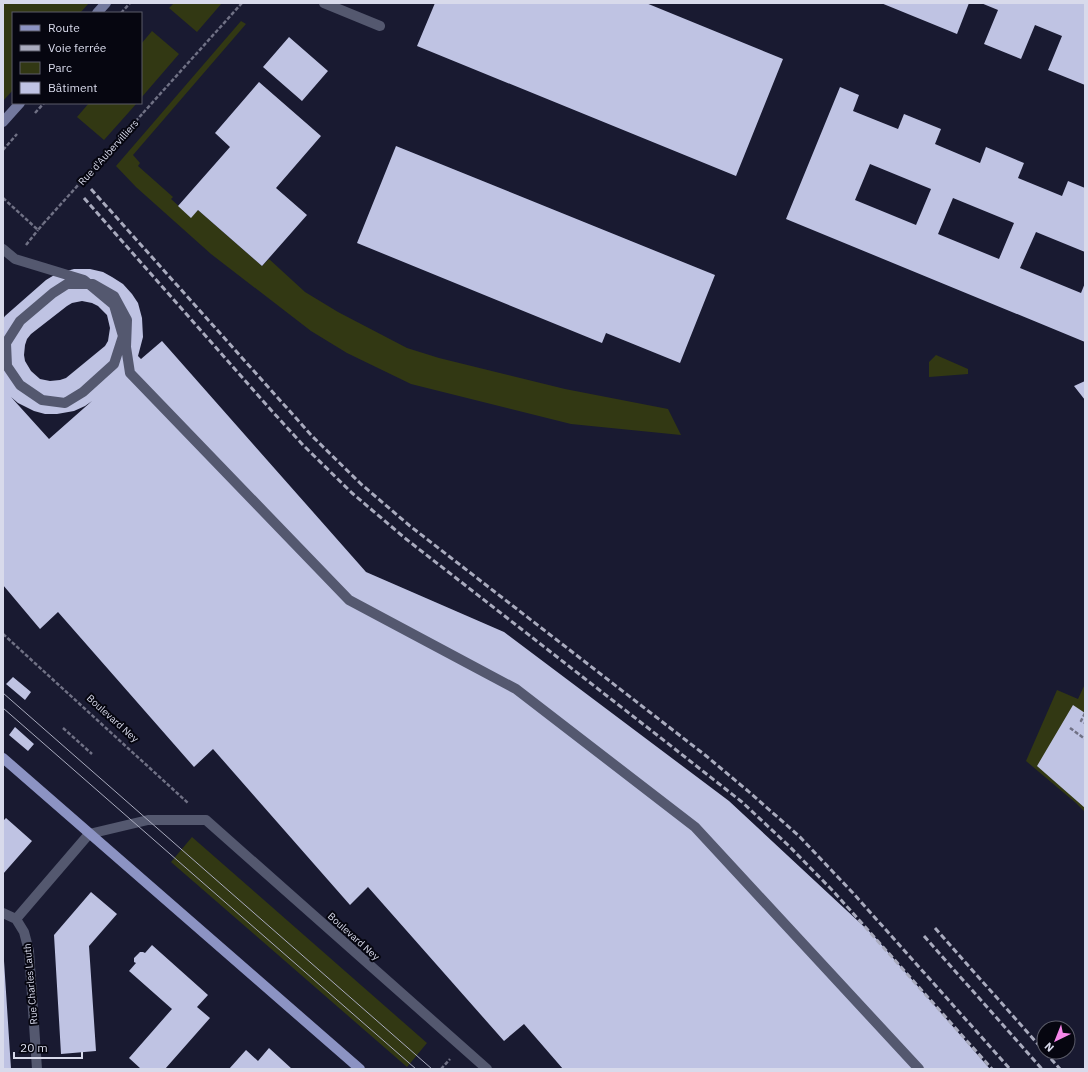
<svg xmlns="http://www.w3.org/2000/svg" width="1088" height="1072" viewBox="0 0 1088 1072" font-family="'IBM Plex Sans',sans-serif">
<rect width="100%" height="100%" fill="#191a31"/>
<path fill="#323813" d="M3,3H89L80,13H13V90L3,101Z
M174,3H222L197,32L169,8Z
M241,21L246,24L133,155L140,163L138,166L173,197L171,199L191,217L198,210L262,266L269,259L305,292L338,312L407,348L439,358L565,389L668,409L681,435L571,424L411,384L347,353L311,331L211,254L136,187L116,166Z
M152,31L179,54L141,98V44Z
M89,103H137L104,140L77,117Z
M936,355L968,369V374L929,377V362Z
M1085,684V812L1076,803L1026,761L1057,690L1078,699Z
M192,837L427,1043L407,1067L171,862Z"/>
<path fill="#bfc3e3" fill-rule="evenodd" d="M435,3H646L783,59L736,176L417,46Z
M881,3H969L957,34Z
M981,3H1085V85L1048,70L1062,36L1035,25L1021,59L984,44L998,10Z
M289,37L328,71L302,101L263,67Z
M259,82L321,136L276,188L307,215L262,266L198,210L191,218L178,206L230,147L215,133Z
M840,87L859,95L853,111L898,129L904,114L941,129L935,144L980,163L986,147L1024,163L1018,178L1062,196L1068,181L1085,188V252L1036,232L1020,268L1081,293L1085,283V342L786,219ZM870,164L931,189L916,225L855,200ZM953,198L1014,223L999,259L938,234Z
M396,146L715,275L680,363L606,333L602,343L357,243Z
M74,269H90L103,272L112,277L123,284L132,294L138,303L142,318L143,337L138,356L141,359L162,341L366,572L504,632L729,801L873,935L990,1069H563L524,1024L504,1041L368,887L350,905L213,749L194,767L58,612L40,629L3,585V319L5,316L46,280L56,274ZM82,301L92,303L98,306L107,315L110,328L108,341L105,346L66,378L60,380L50,381L40,379L31,371L25,361L24,355L25,345L27,339L31,334L67,306L72,303ZM11,397L18,403L34,411L45,414H57L74,411L85,406L92,401L49,439Z
M1085,381V400L1074,386Z
M13,677L31,692L25,700L6,684Z
M1073,705L1085,713V808L1037,766Z
M15,727L34,744L28,751L9,735Z
M6,818L32,841L3,874V821Z
M91,892L117,914L89,946L96,1051L61,1054L54,935Z
M152,945L208,995L197,1007L210,1018L165,1069H141L129,1058L172,1009L129,971L136,963L134,962V958L140,952H143L145,953Z
M3,961H4L11,1069H3Z
M269,1048L292,1069H229L246,1050L258,1061Z"/>
<g fill="none" stroke-linecap="round" stroke-linejoin="round">
<path stroke="#707185" stroke-width="2.5" stroke-dasharray="4 2" stroke-linecap="butt" d="M121,13L130,3
M143,113L242,3
M3,198L38,230L43,224
M26,245L38,230
M3,634L188,803
M1085,713L1081,721L1085,723
M63,728L92,754
M1070,728L1085,739
M441,1069L450,1059"/>
<path stroke="#54586f" stroke-width="10" d="M324,3L380,26
M3,249L15,259L84,280L114,305L123,336L114,364L83,392L65,403L42,400L20,385L7,366L6,343L20,321L53,293L67,284H93L114,296L127,320L126,347L130,373L349,600L516,689L695,827L919,1069"/>
<path stroke="#54586f" stroke-width="10" d="M3,913L16,919L24,932L29,951L37,1069
M16,919L89,834L148,820H206L487,1069"/>
<path stroke="#73799e" stroke-width="10" d="M97,13L106,3"/>
<path stroke="#8c93c3" stroke-width="10" d="M3,758L360,1069"/>
<path stroke="#a9abbe" stroke-width="1" d="M3,693L432,1069
M3,708L416,1069"/>
<path stroke="#a9abbe" stroke-width="3" stroke-dasharray="6 3" stroke-linecap="butt" d="M91,189L312,436L361,484L410,526L705,755L748,791L799,836L853,893L1010,1069
M84,198L271,410L303,445L352,493L406,539L666,742L742,802L789,846L834,892L992,1069
M935,928L1044,1051
M924,936L1042,1069
M1045,1052L1060,1069"/>
<path stroke="#707185" stroke-width="2.5" stroke-dasharray="4 2" stroke-linecap="butt" d="M35,113L44,103
M3,150L17,134
M43,224L143,113"/>
<path stroke="#73799e" stroke-width="10" d="M3,122L20,103"/>
</g>
<g text-anchor="middle" stroke-width="4" stroke-linejoin="round" paint-order="stroke">
<g font-size="10" fill="#d8daeb" stroke="#060610">
<text transform="translate(108 152) rotate(-48)" y="4">Rue d'Aubervilliers</text>
<text transform="translate(113 718) rotate(42)" y="4">Boulevard Ney</text>
<text transform="translate(354 936) rotate(42)" y="4">Boulevard Ney</text>
<text transform="translate(30 984) rotate(-95)" y="4">Rue Charles Lauth</text>
</g>
</g>
<rect width="1088" height="1072" fill="none" stroke="#d8daeb" stroke-width="8"/>
<rect x="12" y="12" width="130" height="92" fill="#060610" stroke="#5a5b68"/>
<rect x="20" y="25" width="20" height="6" fill="#8c93c3" stroke="#5a5b68"/>
<text x="48" y="32" font-size="12" fill="#d8daeb">Route</text>
<rect x="20" y="45" width="20" height="6" fill="#a9abbe" stroke="#5a5b68"/>
<text x="48" y="52" font-size="12" fill="#d8daeb">Voie ferrée</text>
<rect x="20" y="62" width="20" height="12" fill="#323813" stroke="#5a5b68"/>
<text x="48" y="72" font-size="12" fill="#d8daeb">Parc</text>
<rect x="20" y="82" width="20" height="12" fill="#bfc3e3" stroke="#5a5b68"/>
<text x="48" y="92" font-size="12" fill="#d8daeb">Bâtiment</text>
<g transform="translate(1056 1040) rotate(223)"><circle r="19" fill="#060610" stroke="#5a5b68"/>
<path d="M0-3L7 15L0 10L-7 15Z" fill="#f788eb"/>
<text y="-6" font-size="11" font-weight="bold" text-anchor="middle" fill="#d8daeb">N</text>
</g>
<path d="M14 1052v6h68v-6" fill="none" stroke="#d8daeb" stroke-width="2"/>
<text x="20" y="1052" font-size="12" fill="#d8daeb" stroke="#060610" stroke-width="3" paint-order="stroke">20 m</text>
</svg>
